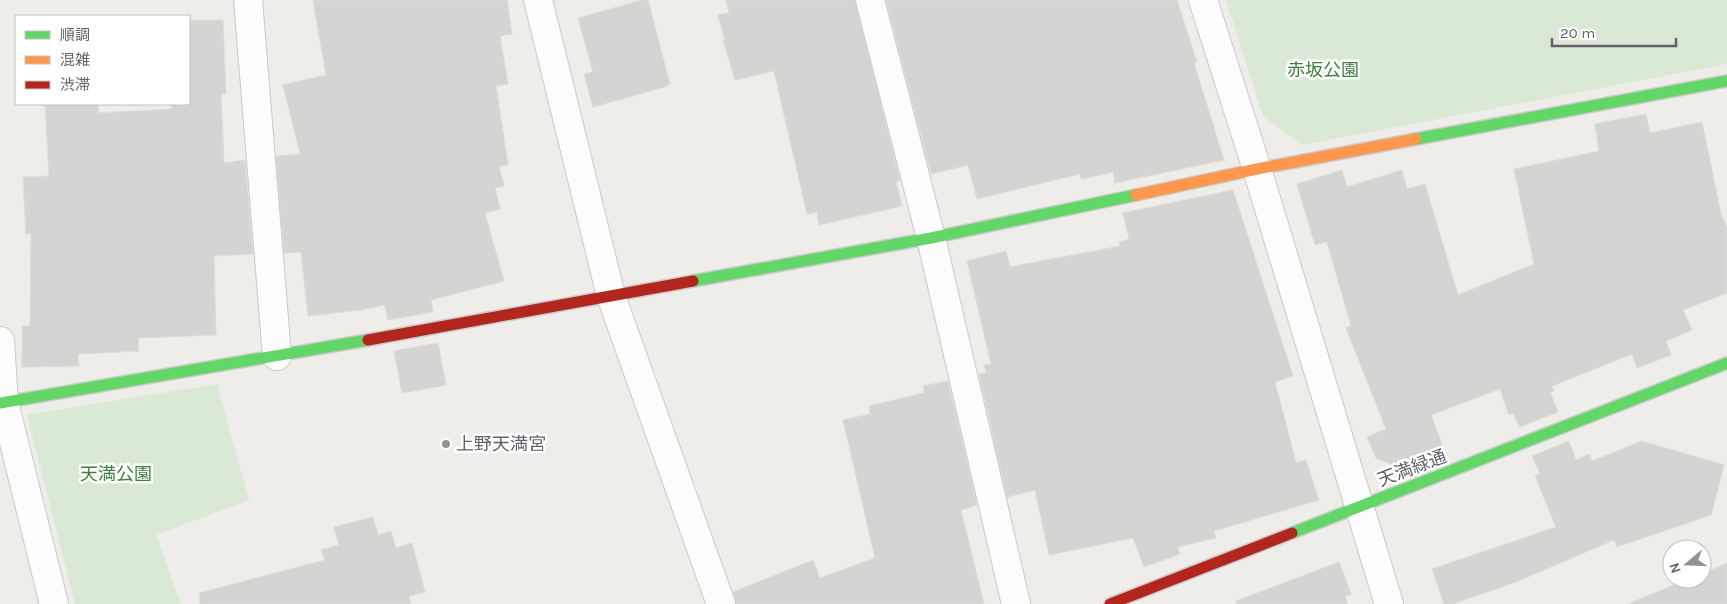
<svg xmlns="http://www.w3.org/2000/svg" width="1727" height="604" viewBox="0 0 1727 604" font-family="Karla,'Noto Sans JP',sans-serif">
<rect width="100%" height="100%" fill="#eeedea"/>
<path fill="#dae9d6" d="M1226,0H1727V64L1302,145L1263,116Z
M217,384L249,500L156,535L181,604H75L27,415Z"/>
<path fill="#d5d4d3" stroke="#dedcd9" d="M313,0H507L512,34L500,36L508,84L496,86L508,165L499,166L504,186L495,188L500,209L485,213L504,281L431,300L433,312L388,320L385,305L360,310L308,316L301,252L284,253L276,156L300,154L283,85L326,75Z
M642,0H648L670,84L667,85L668,86L593,107L584,74L593,72L578,18Z
M726,0H855L900,181L896,182L902,206L819,225L817,212L807,214L774,71L735,80L723,40H725L718,15L729,13Z
M886,0H1177L1197,62L1194,63L1224,160L1115,183L1113,172L1081,179L1080,174L977,199L968,165L931,174Z
M189,20H223L226,94H221L224,163L245,160L253,254L214,256L216,335L138,338L139,351L78,354L79,366L22,367V326H30L31,233L26,234L23,177L49,176L45,104H98L99,113L171,109V105H189Z
M1646,114L1650,133L1702,122L1721,214L1727,228V293L1683,310L1692,330L1666,341L1671,355L1637,368L1632,354L1552,386L1554,391L1550,392L1558,412L1520,427L1513,413L1509,415L1500,389L1431,415L1443,447L1395,466L1376,458L1367,437L1386,429L1346,328L1351,326L1327,242L1315,245L1297,184L1342,170L1347,187L1402,170L1407,189L1425,184L1458,295L1534,264L1514,169L1599,151L1595,124Z
M1233,190L1293,376L1275,382L1296,463L1306,460L1319,500L1214,531L1216,538L1177,547L1180,554L1144,567L1133,538L1049,555L1035,490L1007,497L979,374L986,373L984,365L991,364L967,261L1006,251L1010,267L1120,246L1119,242L1129,239L1123,213Z
M438,343L446,385L402,393L394,351Z
M948,381L977,505L961,510L984,604H736L733,592L813,560L820,578L875,558L843,420L870,414L869,406L924,393L923,386Z
M1569,441L1576,460L1589,454L1592,461L1642,441L1724,465L1711,515L1617,547L1614,540L1516,582L1453,604H1444L1432,569L1556,527L1535,476L1540,473L1532,456Z
M373,517L378,535L391,531L396,548L412,543L425,592L409,596L411,604H200L199,593L325,560L321,550L339,545L334,527Z
M1339,562L1351,594L1345,596L1348,604H1236V601Z
M1727,563V604H1631L1630,603L1689,579H1702V574Z"/>
<g fill="none" stroke-linecap="round" stroke-linejoin="round">
<defs>
<path id="street" d="M248,0L277,356
M538,0L611,296L721,604
M870,0L931,238L1016,604
M1203,0L1257,169L1389,604
M0,341L4,402L54,604"/>
<path id="fast" d="M1416,139L1727,81
M693,281L931,238L1136,195
M0,403L368,340
M1292,533L1727,363"/>
<path id="slow" d="M1136,195L1257,169L1416,139"/>
<path id="jam" d="M368,340L693,281
M1110,604L1292,533"/>
</defs>
<use href="#street" stroke="#c9c9c9" stroke-width="30"/>
<use href="#fast" stroke="#cbcbcb" stroke-width="14"/>
<use href="#slow" stroke="#cbcbcb" stroke-width="14"/>
<use href="#jam" stroke="#cbcbcb" stroke-width="14"/>
<use href="#street" stroke="#fcfcfc" stroke-width="28"/>
<use href="#fast" stroke="#63d668" stroke-width="11"/>
<use href="#slow" stroke="#ff974d" stroke-width="11"/>
<use href="#jam" stroke="#b3261e" stroke-width="11"/>
</g>
<circle fill="#919395" stroke="#fff" stroke-width="2" cx="446" cy="444" r="5"/>
<g text-anchor="middle" stroke-width="5" stroke-linejoin="round" paint-order="stroke">
<g font-size="18" fill="#3d823b" stroke="#fff">
<text x="1323" y="76">赤坂公園</text>
<text x="116" y="480">天満公園</text>
</g>
<g font-size="18" fill="#5f6367" stroke="#fff" text-anchor="start">
<text x="456" y="450">上野天満宮</text>
</g>
<g font-size="18" fill="#5f6367" stroke="#fff">
<text transform="translate(1412 468) rotate(-21)" y="6">天満緑通</text>
</g>
</g>
<rect x="15" y="15" width="175" height="90" fill="#ffffff" stroke="#bfc1c2"/>
<rect x="25" y="31" width="25" height="8" fill="#63d668" stroke="#bfc1c2"/>
<text x="60" y="40" font-size="15" fill="#5f6367">順調</text>
<rect x="25" y="56" width="25" height="8" fill="#ff974d" stroke="#bfc1c2"/>
<text x="60" y="65" font-size="15" fill="#5f6367">混雑</text>
<rect x="25" y="81" width="25" height="8" fill="#b3261e" stroke="#bfc1c2"/>
<text x="60" y="90" font-size="15" fill="#5f6367">渋滞</text>
<g transform="translate(1687 564) rotate(251)"><circle r="24" fill="#ffffff" stroke="#bfc1c2"/>
<path d="M0-4L9 19L0 12L-9 19Z" fill="#919395"/>
<text y="-8" font-size="14" font-weight="bold" text-anchor="middle" fill="#5f6367">N</text>
</g>
<path d="M1552 38v8h124v-8" fill="none" stroke="#5f6367" stroke-width="2.5"/>
<text x="1560" y="38" font-size="15" fill="#5f6367" stroke="#ffffff" stroke-width="4" paint-order="stroke">20 m</text>
</svg>
